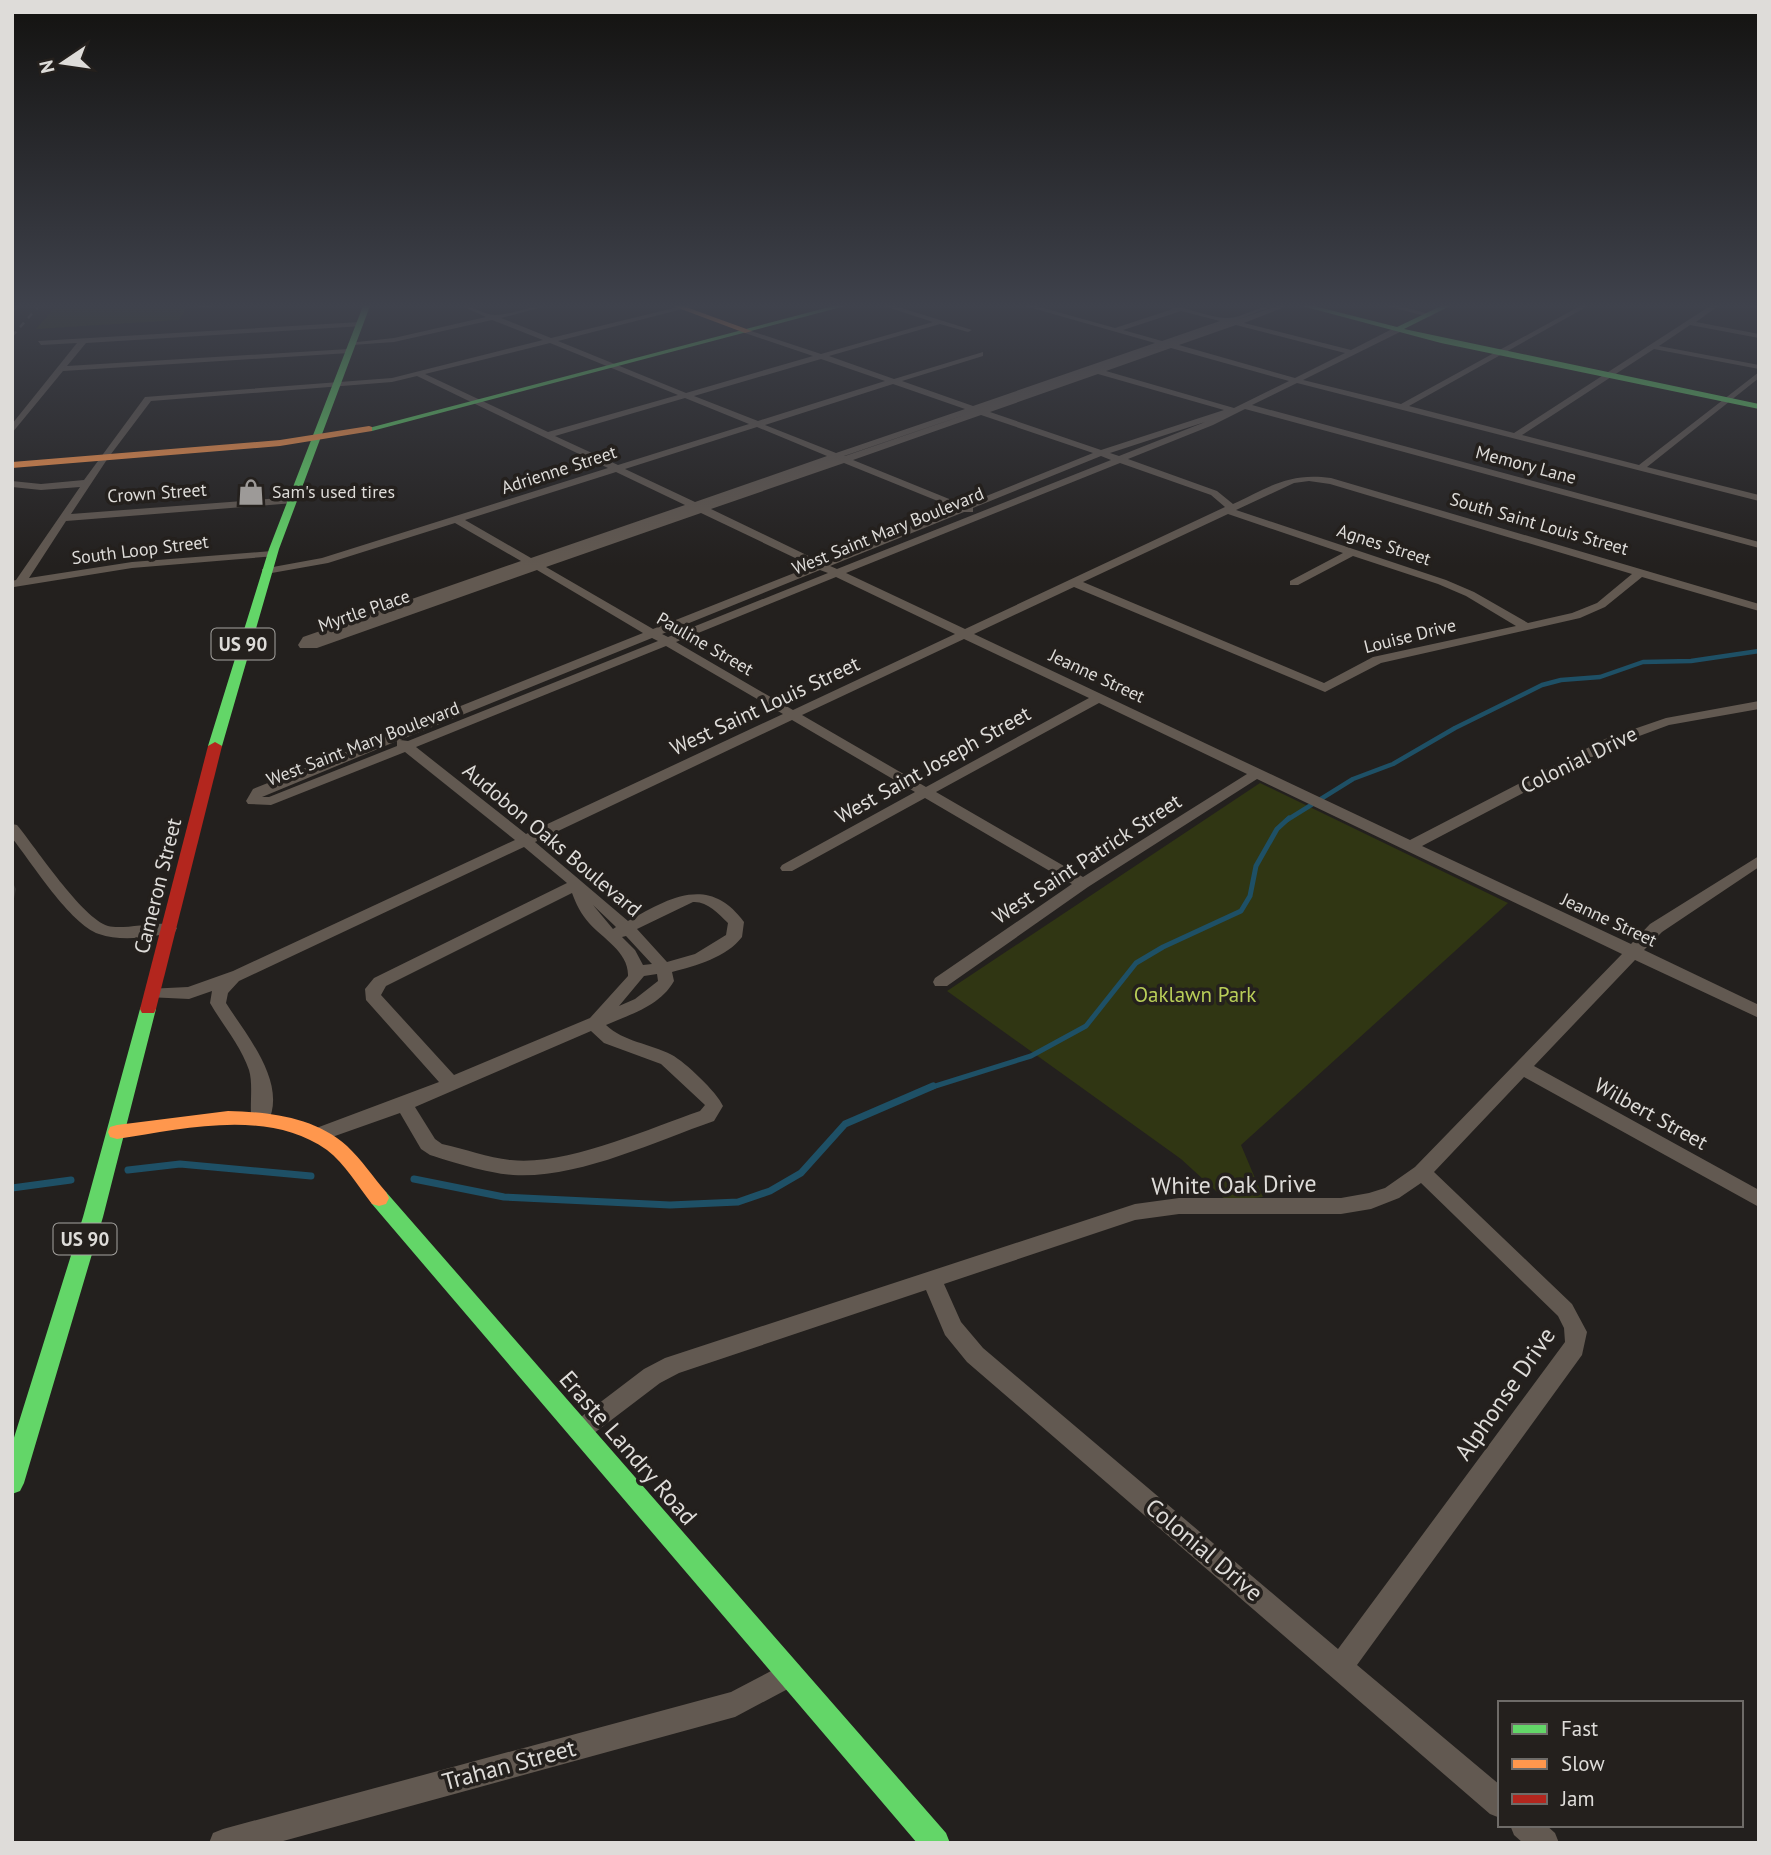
<svg xmlns="http://www.w3.org/2000/svg" width="1771" height="1855" viewBox="0 0 1771 1855" font-family="'PT Sans',sans-serif">
<rect width="100%" height="100%" fill="#23201e"/>
<path fill="#303613" d="M56,306H187L179,320L36,329Z
M1260,783L1508,903L1241,1145L1263,1197L1227,1201L1181,1159L947,991Z"/>
<g fill="none" stroke-linecap="round" stroke-linejoin="round">
<path stroke="#1e5066" stroke-width="4.5" d="M1287,820L1353,779L1393,764L1455,728L1542,685L1561,680L1600,677L1643,662L1691,661L1759,651"/>
<path stroke="#1e5066" stroke-width="5" d="M929,1088L1031,1056L1086,1026L1136,963L1163,947L1241,911L1250,896L1256,866L1277,829L1289,818"/>
<path stroke="#1e5066" stroke-width="7" d="M128,1170L180,1164L311,1176
M414,1179L504,1197L670,1205L738,1202L770,1191L801,1173L845,1124L933,1086
M12,1188L71,1180"/>
<path fill="#625951" fill-rule="evenodd" d="M13,306H20L12,313Z
M194,306H213L210,308Z
M462,306C474,306 484,315 495,315C512,315 529,306 546,306L501,318L551,338L682,306H694L558,341L686,393L813,356L745,333V329L821,354L933,322L884,306H895L972,330L968,332L940,324L829,356L894,379L983,352V356L902,381L973,406L1155,343L1025,306H1036L1115,328L1173,309L1167,306C1187,306 1205,317 1226,318C1241,319 1257,306 1273,306L1236,320L1277,306H1287L1244,323L1351,350L1394,328H1400V332L1303,380L1401,404L1580,306H1588L1409,406L1514,433L1710,306H1718L1696,322L1759,334V338L1690,325L1659,346L1759,365V369L1654,349L1522,435L1639,465L1759,372V378L1647,467L1759,495V501L1297,383L1252,405L1759,542V548L1245,409L1213,425L1128,459L1217,491L1233,504C1270,487 1289,472 1331,478L1759,604V611L1642,577L1605,607L1580,618L1381,663L1325,692L1074,587L974,634L1410,840L1605,739L1666,718L1759,701V709L1669,725L1615,745L1422,846L1631,944L1650,924L1759,856V867L1662,932L1644,950L1759,1005V1018L1635,960L1534,1066L1759,1190V1207L1524,1077L1434,1172L1572,1304L1587,1332L1582,1355L1357,1665L1500,1785V1818L1490,1814L967,1362L945,1335L926,1290L679,1373L660,1383L589,1437L581,1441L573,1437L570,1430L573,1423L644,1369L665,1358L1135,1204L1179,1198H1341L1369,1193L1385,1188L1415,1167L1622,954L1257,779L1088,887L947,986H935L933,982L935,978L1072,884L925,798L792,871H782L780,868L782,865L915,792L792,720L535,842L628,921C669,898 709,874 744,922L742,937C727,957 696,966 672,972L674,981C660,1006 631,1014 606,1025C624,1042 649,1043 672,1055C685,1062 717,1092 723,1106L714,1121C653,1142 578,1179 513,1175C491,1174 452,1162 430,1155L421,1149L400,1113L318,1142L311,1140L309,1135L311,1130L439,1082L366,1000L365,989L374,978L567,883L524,847L239,981L228,993L226,1003C246,1035 289,1084 267,1124L260,1126L253,1124C248,1114 254,1086 249,1070C241,1046 222,1024 210,1003L212,991L189,999L147,997L145,993L147,989L188,987L233,971L515,840L405,752L271,805L248,804L246,801L253,789L643,633L537,570L317,648H300L298,645L303,637L521,561L455,523L328,563L266,574L262,573V569L322,558L608,468L417,376L392,382L151,401L108,458L71,514L294,497L299,500L294,503L66,521L29,578L132,562L272,551L277,554L276,556L132,568L14,587L12,581L16,580L80,487L41,490L12,487V481L41,484L84,480L145,397L392,378L543,340L492,320L394,342L352,345L348,343L394,338L486,317ZM1181,311L1220,321L1162,341L1123,330ZM1236,325L1345,353L1295,378L1179,345ZM550,343L678,395L548,432L425,374ZM1171,348L1289,381L1234,408L1106,371ZM821,359L885,381L758,421L694,396ZM1098,374L1224,410L1101,450L990,412ZM893,384L965,409L836,453L765,425ZM685,398L749,424L618,465L555,436ZM973,412L845,456H844ZM981,415L1093,453L964,505L853,460ZM1205,422L1119,456L1110,453ZM757,427L827,456L695,502L625,469ZM1101,456L1111,460L837,569L830,566L964,512H973V508ZM844,463L955,508L821,562L711,509ZM1120,463L1211,495L1225,507L965,629L846,573ZM616,472L685,505L531,558L465,520ZM1309,481L1330,484L1632,574L1597,603L1572,613L1528,623L1474,592L1446,580L1236,510L1294,483ZM701,513L812,566L653,629L546,567ZM1228,514L1343,553L1290,581V585H1298L1353,556L1438,584L1466,596L1516,626L1373,657L1324,683L1083,582ZM820,570L828,573L668,637L662,634ZM836,577L955,634L793,710L676,642ZM652,638L658,641L408,741L400,740ZM964,639L1089,698L926,787L802,715ZM666,646L783,714L526,834L416,747ZM1099,703L1247,774L1083,877L936,792ZM397,741V746L269,797H262ZM572,893C576,904 581,914 589,923C602,938 629,952 628,976L590,1018L454,1075L381,995L386,986ZM693,902C707,901 718,913 728,923L726,935L695,954L667,962L637,929ZM593,905L616,927L613,929ZM626,936L651,963L652,964L643,965L635,950L622,937ZM657,974L658,981L635,999L619,1006L644,976ZM591,1031L604,1043L661,1064L705,1105L700,1111C647,1129 567,1166 511,1160C489,1158 465,1149 442,1144L435,1139L415,1107ZM1421,1183L1558,1316L1564,1328L1565,1342L1338,1649L983,1348L961,1322L944,1284L1135,1220L1179,1214H1341L1371,1209L1399,1198Z
M1387,306H1400L1433,315L1429,317Z
M1749,306H1759V309L1750,307Z
M360,322L363,326L86,343L67,366L349,349L353,351L349,353L63,371L12,433V424L77,343L41,345L38,341Z
M12,824L17,825C36,848 82,918 108,926C126,931 167,917 177,928L175,932C153,937 121,942 99,934C70,924 32,863 12,838Z
M790,1661L799,1665L803,1674L799,1683L735,1717L276,1843H209L213,1833L223,1829L731,1692Z
M1510,1825H1546L1555,1833L1559,1843H1523L1514,1835Z"/>
<path fill="#63d668" fill-rule="evenodd" d="M363,306H370L279,549L222,746L220,749H210L208,746L269,549Z
M833,306H845L372,431L365,429Z
M1302,306H1314L1397,327L1441,306H1450L1404,329L1759,404V409L1441,343Z
M148,1003L154,1005L156,1009L103,1217L24,1483L20,1491L12,1494V1444L83,1217L140,1009L142,1005Z
M379,1190L386,1192L946,1833L950,1843H917L372,1204L369,1198L372,1192Z"/>
<path fill="#ff974d" fill-rule="evenodd" d="M673,306H683L752,331L745,333Z
M369,426L372,427V431L280,446L12,468V462L280,440Z
M228,1111C268,1112 315,1117 347,1146C362,1160 373,1177 386,1192L389,1198L386,1204L379,1206L372,1204C358,1186 345,1164 327,1150C267,1108 184,1129 117,1139L110,1137L108,1132L110,1127L117,1125Z"/>
<path fill="#b3261e" fill-rule="evenodd" d="M215,742L222,746L156,1009L154,1013H142L140,1009L208,746Z"/>
<path stroke="#5f5a55" stroke-width="2.5" stroke-dasharray="6 6" stroke-linecap="butt" d="M12,336L39,306"/>
</g>
<path fill="#33302f" d="M12,881L16,889L12,908Z"/>
<linearGradient id="sky" x2="0" y2="1"><stop stop-color="#131210"/><stop offset="0.54" stop-color="#3f424c"/><stop offset="1" stop-color="#3f424c" stop-opacity="0"/></linearGradient>
<rect width="1771" height="566" fill="url(#sky)"/>
<defs>
<symbol id="shop-bare" viewBox="-9 -9 18 18"><path d="M-5-2.5h2.3a2.7 3.5 0 0 1 5.4 0H5L5.5 6h-11ZM-1.5-2.5h3a1.5 2.3 0 0 0-3 0Z" fill="#9d9a98" stroke="#24201d" stroke-width="2.5" paint-order="stroke"/></symbol>
</defs>
<g fill-rule="evenodd">
<use href="#shop-bare" x="232" y="473" width="38" height="38"/>
</g>
<g text-anchor="middle" stroke-width="7" stroke-linejoin="round" paint-order="stroke">
<g font-size="18" fill="#dedcd9" stroke="#24201d">
<text transform="translate(1526 465) rotate(15)" y="6">Memory Lane</text>
<text transform="translate(559 470) rotate(-18)" y="6">Adrienne Street</text>
<text transform="translate(157 493) rotate(-4)" y="6">Crown Street</text>
<text transform="translate(1539 524) rotate(16)" y="6">South Saint Louis Street</text>
<text transform="translate(888 531) rotate(-22)" y="6">West Saint Mary Boulevard</text>
<text transform="translate(1384 545) rotate(18)" y="6">Agnes Street</text>
<text transform="translate(140 550) rotate(-7)" y="6">South Loop Street</text>
<text transform="translate(364 611) rotate(-19)" y="6">Myrtle Place</text>
<text transform="translate(1410 636) rotate(-14)" y="6">Louise Drive</text>
<text transform="translate(705 644) rotate(30)" y="6">Pauline Street</text>
<text transform="translate(1097 676) rotate(25)" y="6">Jeanne Street</text>
<text transform="translate(363 744) rotate(-21)" y="6">West Saint Mary Boulevard</text>
<text transform="translate(1609 920) rotate(25)" y="6">Jeanne Street</text>
</g>
<g font-size="18" fill="#dedcd9" stroke="#24201d" text-anchor="start">
<text x="272" y="498">Sam's used tires</text>
</g>
<g fill="#24201d" stroke="#a6a4a1" stroke-width="2">
<rect x="211.5" y="628.5" width="63" height="31" rx="5"/>
<rect x="53.5" y="1223.5" width="63" height="31" rx="5"/>
</g>
<g font-size="19" font-weight="bold" fill="#dedcd9">
<text x="243" y="651">US 90</text>
<text x="85" y="1246">US 90</text>
</g>
<g font-size="21" fill="#dedcd9" stroke="#24201d">
<text transform="translate(765 706) rotate(-25)" y="7">West Saint Louis Street</text>
<text transform="translate(1579 760) rotate(-26)" y="7">Colonial Drive</text>
<text transform="translate(933 765) rotate(-29)" y="7">West Saint Joseph Street</text>
<text transform="translate(552 840) rotate(40)" y="7">Audobon Oaks Boulevard</text>
<text transform="translate(1087 859) rotate(-33)" y="7">West Saint Patrick Street</text>
<text transform="translate(158 886) rotate(-76)" y="7">Cameron Street</text>
<text transform="translate(1651 1114) rotate(29)" y="7">Wilbert Street</text>
</g>
<g font-size="21" fill="#b8cd58" stroke="#24201d">
<text x="1195" y="1002">Oaklawn Park</text>
</g>
<g font-size="24" fill="#dedcd9" stroke="#24201d">
<text transform="translate(1234 1185) rotate(-1)" y="8">White Oak Drive</text>
<text transform="translate(1505 1394) rotate(-55)" y="8">Alphonse Drive</text>
<text transform="translate(628 1448) rotate(49)" y="8">Eraste Landry Road</text>
<text transform="translate(1204 1550) rotate(40)" y="8">Colonial Drive</text>
<text transform="translate(509 1765) rotate(-15)" y="8">Trahan Street</text>
</g>
</g>
<rect width="1771" height="1855" fill="none" stroke="#dedcd9" stroke-width="28"/>
<rect x="1498" y="1701" width="245" height="126" fill="#24201d" stroke="#6e6b68" stroke-width="2"/>
<rect x="1512" y="1724" width="35" height="10" fill="#63d668" stroke="#6e6b68" stroke-width="2"/>
<text x="1561" y="1736" font-size="21" fill="#dedcd9">Fast</text>
<rect x="1512" y="1759" width="35" height="10" fill="#ff974d" stroke="#6e6b68" stroke-width="2"/>
<text x="1561" y="1771" font-size="21" fill="#dedcd9">Slow</text>
<rect x="1512" y="1794" width="35" height="10" fill="#b3261e" stroke="#6e6b68" stroke-width="2"/>
<text x="1561" y="1806" font-size="21" fill="#dedcd9">Jam</text>
<g transform="translate(63 63) rotate(257)" stroke="#24201d" stroke-width="5" paint-order="stroke">
<path d="M0-5L12 26L0 18L-12 26Z" fill="#dedcd9"/>
<text y="-10" font-size="19" font-weight="bold" text-anchor="middle" fill="#dedcd9">N</text>
</g>
</svg>
